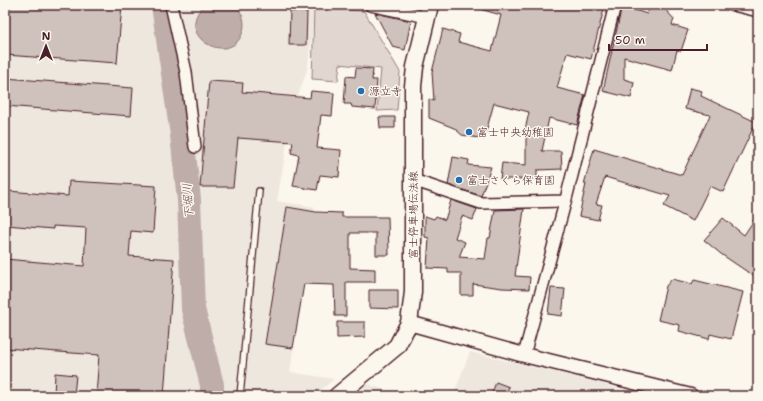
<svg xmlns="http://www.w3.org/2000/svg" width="763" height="401" viewBox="0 0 763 401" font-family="'Shantell Sans','Klee One',sans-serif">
<rect width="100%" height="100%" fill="#fbf7ec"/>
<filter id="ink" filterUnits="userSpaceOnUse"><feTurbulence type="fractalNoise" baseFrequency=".025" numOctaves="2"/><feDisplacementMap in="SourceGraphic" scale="8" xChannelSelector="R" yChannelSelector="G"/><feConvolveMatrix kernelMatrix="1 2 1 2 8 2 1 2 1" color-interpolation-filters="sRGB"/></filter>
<g filter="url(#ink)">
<path fill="#eee7de" d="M5,5H315L308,67L292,114L277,201L315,207L290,372L334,379L314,396H5Z
M470,352L601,383L640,396H453Z
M368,384L402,396H353Z"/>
<path fill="#e2d7d0" stroke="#967b7e" d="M314,9L364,11L400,72L397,110L377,111L381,69L340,64L338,81L312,79Z"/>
<path fill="#bfadaa" stroke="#907477" d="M204,5H235C242,13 246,20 243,31C233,68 172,38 204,5Z"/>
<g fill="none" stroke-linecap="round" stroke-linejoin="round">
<path stroke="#bfadaa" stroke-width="24" d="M163,5L182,135L189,200L193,309L212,385V396"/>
</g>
<path fill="#cfc2bc" stroke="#4a1f2b" d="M7,5H122L117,63L5,55Z
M477,5H605L591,59L567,53L557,88L585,95L577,125L549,118L542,151H561L562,169L537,170V179H500L502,163L526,165V135H524L529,112L494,103L484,139L462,135L454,128L429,118V99L434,101L432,72L443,29L460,34L458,42L492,51L501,15L476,8Z
M650,5H661L674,19L672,25L688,30L681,51L677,50L672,70L624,57V79L634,82L631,98L603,91L622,6L647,14Z
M290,11L307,12L306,45H289Z
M375,13L411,21L405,50L393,47Z
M356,68L373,69L372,80H377L375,109L352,107L351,104H344L346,76L355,77Z
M5,78L133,88L131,116L5,106Z
M209,81L243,83L242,92L310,98L311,91L334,93L332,116L321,115L317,148L341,150L339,177L320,175L317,190L293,186L299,155L291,153L293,142L238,138L233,187H200Z
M690,88L702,91L701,96L756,122L723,192L710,186L693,221L664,206L670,196L605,177L596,204L602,205L598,220L579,216L586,184H584L594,149L682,175L710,115L685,109Z
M379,117H395V128H380Z
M453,157L469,160L468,165L491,167L481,196L448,185Z
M69,181L156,186L153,233L131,231L129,256L174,259L164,396H96L99,355L5,348V259L84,266L86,228L53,226V229L6,225L8,191L68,196Z
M451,200L477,209L473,220L462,216L455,238L465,242L459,257L485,259L488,238H490L495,210L524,209L515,276L530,277L529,289L502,288L473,284V295H461V273H448V269L427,268L429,238L425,237V216L434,219L436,216L445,220Z
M287,207L316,212L342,213V217H388L389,255H376V233H350V268L375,269V282H346V316H335L334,285L304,284L293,348L265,344Z
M758,214V279L721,254L704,240L723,218L744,235Z
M672,279L692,284L694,280L743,292L731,339L710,334L709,339L679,331L680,325L658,320L666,286Z
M551,288L565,289L562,316L548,314Z
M369,290H398V309L369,308Z
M337,322H365V337L337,338Z
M55,373L76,375L74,396H54Z
M496,382L509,387L505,396H491Z"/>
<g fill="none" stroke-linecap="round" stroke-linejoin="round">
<defs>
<path id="service" d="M240,396L259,191"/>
<path id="minor" d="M171,5L186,72L195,147
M370,5L427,17
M733,5L758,11
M413,180L481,203L565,201
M524,355L566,199L615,5"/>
<path id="tertiary" d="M409,323L524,355L691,396"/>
<path id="secondary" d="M337,396L397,346L409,323L413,292V86L415,67L430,5"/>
</defs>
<use href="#service" stroke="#4a1f2b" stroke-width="8"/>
<use href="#minor" stroke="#4a1f2b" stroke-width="14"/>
<use href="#tertiary" stroke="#4a1f2b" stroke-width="17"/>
<use href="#secondary" stroke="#4a1f2b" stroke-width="19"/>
<use href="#service" stroke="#fbf7ec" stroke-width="5.5"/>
<use href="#minor" stroke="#fbf7ec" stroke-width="11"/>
<use href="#tertiary" stroke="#fbf7ec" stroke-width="14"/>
<use href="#secondary" stroke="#fbf7ec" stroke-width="16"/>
</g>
</g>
<g fill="#1f6fb2" stroke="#fbf7ec" stroke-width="1.5">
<circle cx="361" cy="91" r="4"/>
<circle cx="469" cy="132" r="4"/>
<circle cx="459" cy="180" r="4"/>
</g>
<g text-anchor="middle" stroke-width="3" stroke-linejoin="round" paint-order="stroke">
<g font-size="11" fill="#4a1f2b" stroke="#fbf7ec" text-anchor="start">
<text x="369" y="95">源立寺</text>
<text x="477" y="136">富士中央幼稚園</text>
<text x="467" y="184">富士さくら保育園</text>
</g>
<g font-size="11" fill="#4a1f2b" stroke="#fbf7ec">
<text transform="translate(413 215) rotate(-90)" y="4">富士停車場伝法線</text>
</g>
<g font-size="12" font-style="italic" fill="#6d4a51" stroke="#fbf7ec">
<text transform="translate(188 201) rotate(-94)" y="4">下堀川</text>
</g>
</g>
<rect width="763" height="401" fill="none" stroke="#fbf7ec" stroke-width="20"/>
<rect x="10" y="10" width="743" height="381" fill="none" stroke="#4a1f2b" stroke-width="1.5" filter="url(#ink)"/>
<g transform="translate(46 46)" stroke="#fbf7ec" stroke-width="3" paint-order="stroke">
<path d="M0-3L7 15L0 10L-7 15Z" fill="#4a1f2b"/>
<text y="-6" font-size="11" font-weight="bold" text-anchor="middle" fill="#4a1f2b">N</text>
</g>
<path d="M609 44v6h98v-6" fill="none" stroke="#4a1f2b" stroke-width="2"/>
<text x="615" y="44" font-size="12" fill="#4a1f2b" stroke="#fbf7ec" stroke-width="3" paint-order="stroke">50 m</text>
</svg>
